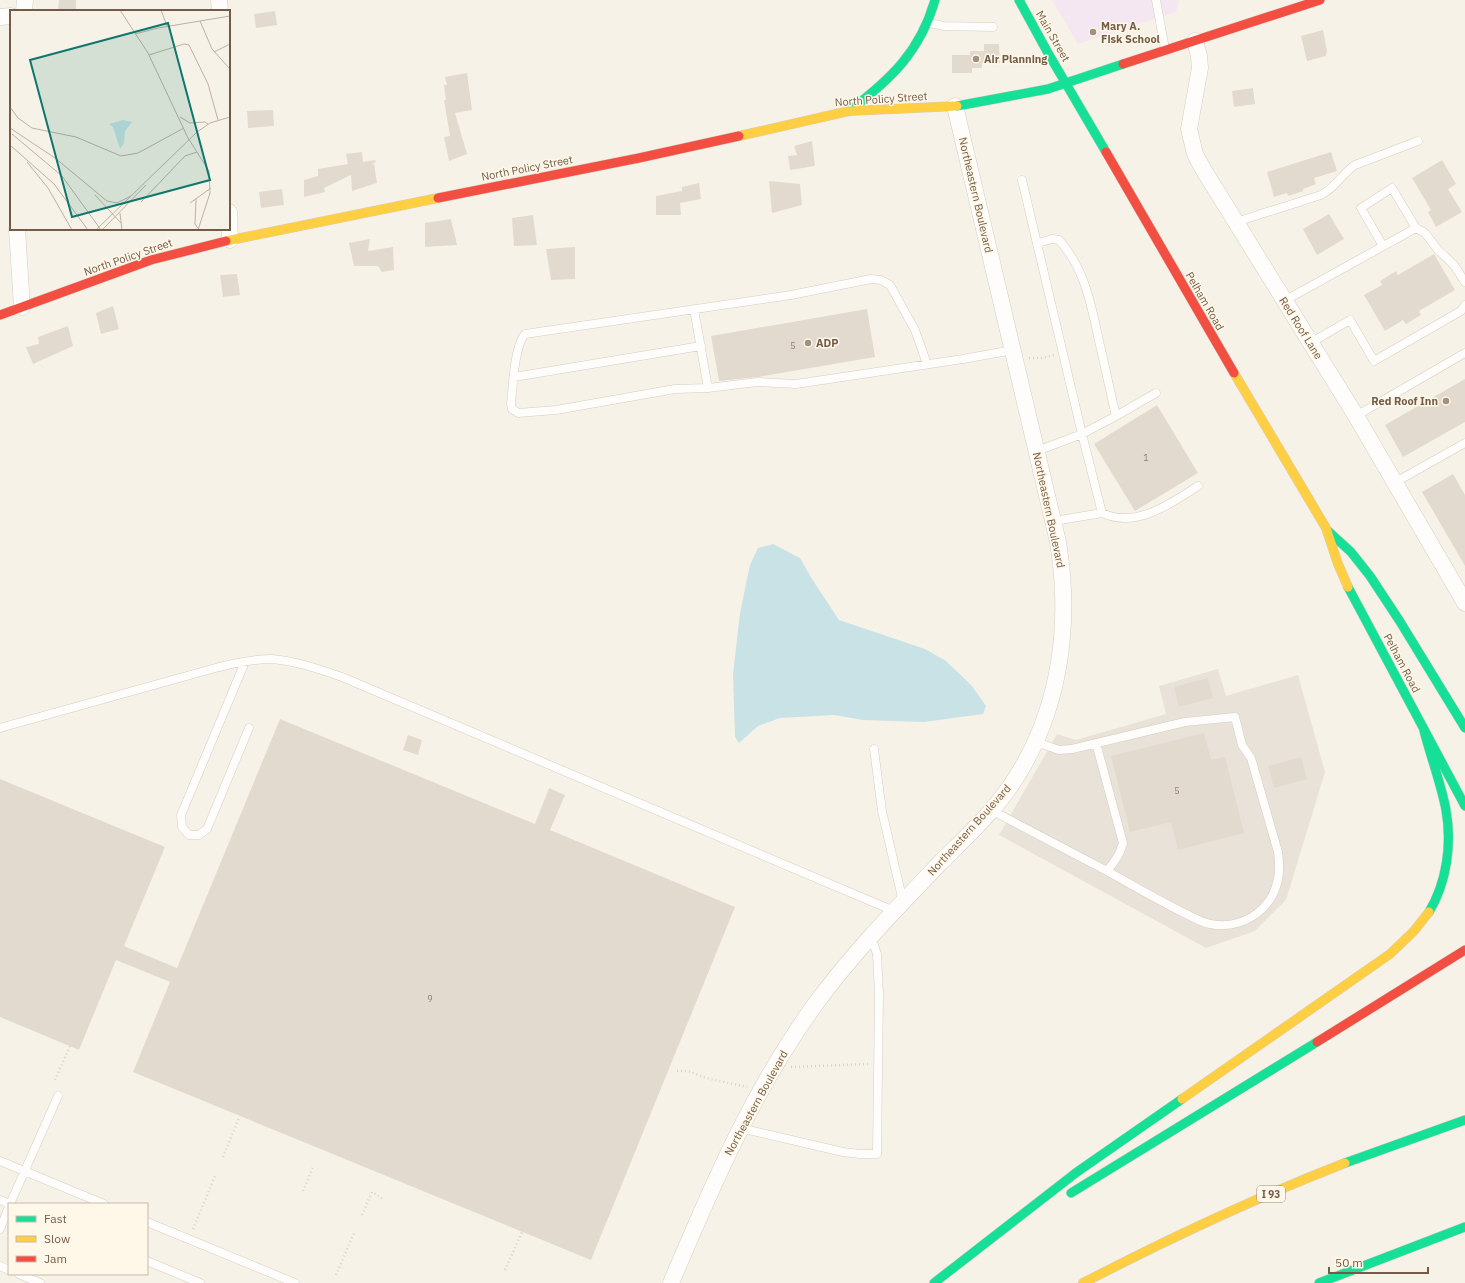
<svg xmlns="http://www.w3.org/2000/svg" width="1465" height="1283" viewBox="0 0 1465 1283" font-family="'IBM Plex Sans',sans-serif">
<rect width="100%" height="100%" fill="#f7f2e7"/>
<path fill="#e9e2d8" d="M1218,669L1226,696L1298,675L1325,772L1286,900L1255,931L1206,948L999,835L1057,734L1076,740L1166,714L1159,686Z"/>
<path fill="#f4e7f1" d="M1052,0H1179L1176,12L1078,44Z"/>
<path fill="#c9e2e6" d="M773,544L800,558L812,579L839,620L925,649L946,661L972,686L986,706L983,714L924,722L863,720L834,715L780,718L758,726L739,743L735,737L733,674L740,613L750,565L758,548Z"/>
<path fill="#e3dacf" d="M59,0H76V11H58Z
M275,11L277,25L256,28L254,14Z
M1323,30L1327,50L1326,56L1307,61L1301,36Z
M984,44H999L1000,63H982V68H972V73H952V55H970V51H984Z
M467,73L472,110L455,113L467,154L449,161L444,137L450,136L444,100H446L444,85H447L445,77Z
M1253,88L1255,104L1234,107L1232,91Z
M273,110L274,126L248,128L247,111Z
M812,141L815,166L790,170L788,156L797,155L794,146Z
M362,152L363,162L375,160L376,162L370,165L374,164L377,183L352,191L351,175L324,188L325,192L304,197V180L318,176V169L348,164L346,154Z
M1331,152L1337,171L1314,178L1316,184L1303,189V191L1288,196L1287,193L1274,197L1267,172Z
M1442,160L1456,184L1448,189L1462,212L1436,227L1428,212L1431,210L1412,178Z
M769,181L800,184L802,205L772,213Z
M699,183L701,199L680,203L681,215H656V196L682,191V187Z
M282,189L284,205L261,208L259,192Z
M1329,214L1344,239L1317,255L1303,229Z
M533,215L537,245L514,246L512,218Z
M451,219L457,245L425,247V223Z
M370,239L368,251L393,247L394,270L382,272L378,266H354L349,243Z
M575,247V279L551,280L546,249Z
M1434,254L1455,290L1419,311L1421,315L1406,324L1403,320L1385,331L1364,295L1382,285L1380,281L1396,271L1398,275Z
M237,274L240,295L223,297L220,275Z
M113,306L119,329L101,334L96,313Z
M867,309L875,357L758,377L719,381L711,336Z
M68,326L73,346L33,364L26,347L39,344L38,337Z
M1465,379V422L1403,457L1385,425Z
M1157,405L1198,473L1135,511L1094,444Z
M1453,474L1465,495V566L1422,492Z
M1208,678L1213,698L1179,707L1174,687Z
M280,719L535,824L549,788L565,795L550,830L735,907L591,1260L133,1072L170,982L116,960L79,1050L0,1017V779L165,847L124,946L177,968Z
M1204,733L1211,760L1225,757L1244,833L1178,850L1171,822L1130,832L1111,756Z
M408,735L422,740L418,755L403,750Z
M1301,757L1307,779L1274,788L1268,766Z"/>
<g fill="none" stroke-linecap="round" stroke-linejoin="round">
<defs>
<path id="lane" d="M1156,0L1165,49
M929,23L944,26L993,27
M1022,180L1082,434L1102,513L1054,521
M1236,222L1321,195C1338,186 1341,174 1355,165L1418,141
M1416,228L1425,233L1438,250L1454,265L1465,282
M1284,301C1328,277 1372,252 1416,228L1392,188L1361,208L1383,246
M694,309L708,388
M1310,343L1350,320L1374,361L1461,311L1465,305
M927,364L915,330L890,285L881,280L871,279L791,295L525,334C514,347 513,386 511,404L512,409L518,413L556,410L675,389L708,388L757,382L796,384L963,359L1013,350
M514,377L701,346
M1116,416L1156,393
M1356,416L1465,353
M1037,451L1082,434L1116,416C1110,391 1105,366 1099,341C1091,304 1085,269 1059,240L1052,239L1038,243
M1394,483L1465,443
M1102,513C1136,529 1170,504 1198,486
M245,662L181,815L182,827L189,835H199L207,829L249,728
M0,728L219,667C236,663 255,659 272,659C296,661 319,669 342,677L894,911
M1036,742L1059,750L1072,749L1185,722L1235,717L1242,745L1251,758L1278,852C1281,872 1279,892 1263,908C1249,922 1229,928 1210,924C1200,922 1191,916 1182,912C1156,899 1132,885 1107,871C1114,862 1120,855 1123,843L1096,743
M874,749L882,811L903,902
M991,810L1107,871
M740,1128L843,1152L860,1154H877L879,994L877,954L871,936
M0,1161L104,1204
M0,1200L10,1204
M10,1204L58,1096
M147,1222L295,1283
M0,1229L9,1207
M147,1261L200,1283
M0,1266L9,1270
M19,1274L40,1283"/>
<path id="street" d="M219,0L220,11
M24,11L25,0
M0,17L11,16
M1195,41L1199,56L1200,68L1189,129L1195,154L1203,169L1356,416L1465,603
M229,212L230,240
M17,229L22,307
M671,1283C712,1186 752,1092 814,1006C851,955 896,909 940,863C967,836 997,809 1017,776C1061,706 1071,622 1058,542L955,106"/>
<path id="fast" d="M1019,0L1048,53L1106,152
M957,106L1048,89L1123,64
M849,111C891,79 920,52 935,0
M1328,531L1351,552L1370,576L1399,620L1465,728
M1348,587L1465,806
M1423,727C1430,755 1441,783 1446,810C1452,844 1447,882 1429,912
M1345,1163L1465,1120
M1071,1193L1317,1042
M934,1283L1077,1172L1182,1099
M1319,1283L1465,1227"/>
<path id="slow" d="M739,136L849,111L957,106
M226,241L438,198
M1234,373L1326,528L1338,564L1348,587
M1182,1099L1390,954L1414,931L1429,912
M1083,1283C1168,1239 1255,1198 1345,1163"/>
<path id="jam" d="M1123,64L1320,0
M1106,152L1234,373
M438,198L639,158L739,136
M0,315L151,260L226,241
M1317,1042L1465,950"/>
</defs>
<use href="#lane" stroke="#d6cdc2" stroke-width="9"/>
<use href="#street" stroke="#d6cdc2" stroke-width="17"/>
<use href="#fast" stroke="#d7cec4" stroke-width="10"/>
<use href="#slow" stroke="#d7cec4" stroke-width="10"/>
<use href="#jam" stroke="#d7cec4" stroke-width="10"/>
<path stroke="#d9d2cb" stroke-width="2.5" stroke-dasharray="1 3" stroke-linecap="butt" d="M1029,358H1041L1054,355
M791,1067L868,1064
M677,1071H688L706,1078L747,1087
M55,1080L70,1046
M223,1157L239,1118
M303,1191L313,1167
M362,1215L372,1192L383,1199
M193,1229L215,1176
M505,1270L522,1232
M336,1275L354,1233"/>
<use href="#lane" stroke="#fefdfb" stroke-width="8"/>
<use href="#street" stroke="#fefdfb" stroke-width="16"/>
<use href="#fast" stroke="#16e098" stroke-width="9"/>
<use href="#slow" stroke="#ffcf43" stroke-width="9"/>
<use href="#jam" stroke="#f24e42" stroke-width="9"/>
</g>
<g fill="#a29080" stroke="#fff8e8" stroke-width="1.5">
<circle cx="1093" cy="32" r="4"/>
<circle cx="976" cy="59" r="4"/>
<circle cx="808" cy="343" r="4"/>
<circle cx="1446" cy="401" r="4"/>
</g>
<g text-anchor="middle" stroke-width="3" stroke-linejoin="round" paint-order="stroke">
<g font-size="9" fill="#927d6c">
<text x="793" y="349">5</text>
<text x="1146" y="461">1</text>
<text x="1177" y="794">5</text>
<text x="430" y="1002">9</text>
</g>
<rect fill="#fff8e8" stroke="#9e8a78" stroke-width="1" x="1257" y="1186" width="28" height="16" rx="3"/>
<g font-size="10" font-weight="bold" fill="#745b48">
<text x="1271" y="1198">I 93</text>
</g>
<g font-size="11" font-weight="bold" fill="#745b48" stroke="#fff8e8" text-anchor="start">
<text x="1101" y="30">Mary A.<tspan x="1101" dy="13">Fisk School</tspan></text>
<text x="984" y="63">Air Planning</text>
<text x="816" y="347">ADP</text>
<text x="1438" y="405" text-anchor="end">Red Roof Inn</text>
</g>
<g font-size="11" fill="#745b48" stroke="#fff8e8">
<text transform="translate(1053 36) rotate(60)" y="4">Main Street</text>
<text transform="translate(881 99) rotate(-4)" y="4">North Policy Street</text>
<text transform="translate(527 168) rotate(-11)" y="4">North Policy Street</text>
<text transform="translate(976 195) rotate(77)" y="4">Northeastern Boulevard</text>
<text transform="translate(128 257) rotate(-19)" y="4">North Policy Street</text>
<text transform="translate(1205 301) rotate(60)" y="4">Pelham Road</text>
<text transform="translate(1301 328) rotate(58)" y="4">Red Roof Lane</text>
<text transform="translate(1049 510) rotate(78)" y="4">Northeastern Boulevard</text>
<text transform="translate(1402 663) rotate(62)" y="4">Pelham Road</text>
<text transform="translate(969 830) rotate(-48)" y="4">Northeastern Boulevard</text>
<text transform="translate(756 1103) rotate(-61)" y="4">Northeastern Boulevard</text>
</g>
</g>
<g transform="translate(10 10)">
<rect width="220" height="220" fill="#f7f2e7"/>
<path d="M113,110L122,112L115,121L114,133L110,139L103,117L99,114Z" fill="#c9e2e6"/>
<path fill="none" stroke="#bfb1a2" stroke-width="1" d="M110,0L138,43L178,128L199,161L200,183L188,220M151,0L157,16M190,11L202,39L220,59M125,24L148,18L220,6M204,42L220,34M139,45L174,34L179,35L198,74L208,110M0,97L8,108L22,118L66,127L111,146L128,143L174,118M170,107L180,113L195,112L198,114M0,118L45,148L97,191L107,193L121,186M2,124L52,166L91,220M0,135L44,174L78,220M17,152L38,178L62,220M85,185L111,213M186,189L185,214L188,218M131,192L175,146L187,142M180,193L201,178M110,203L112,220M86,220L187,122L200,113L220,107M92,220L136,175"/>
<path fill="#0f766e" fill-opacity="0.15" stroke="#0f766e" stroke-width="2" d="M158,13L200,170L62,207L20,50Z"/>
<rect width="220" height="220" fill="none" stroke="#745b48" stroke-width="2"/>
</g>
<rect x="8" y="1203" width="140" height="72" fill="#fff8e8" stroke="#c7b9a8"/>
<rect x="16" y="1216" width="20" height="6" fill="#16e098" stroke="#c7b9a8"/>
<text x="44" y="1223" font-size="12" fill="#745b48">Fast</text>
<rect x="16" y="1236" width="20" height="6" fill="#ffcf43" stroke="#c7b9a8"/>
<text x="44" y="1243" font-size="12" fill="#745b48">Slow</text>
<rect x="16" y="1256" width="20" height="6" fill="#f24e42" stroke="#c7b9a8"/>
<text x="44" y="1263" font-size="12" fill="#745b48">Jam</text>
<path d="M1329 1267v6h99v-6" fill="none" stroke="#745b48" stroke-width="2"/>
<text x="1335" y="1267" font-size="12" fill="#745b48" stroke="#fff8e8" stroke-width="3" paint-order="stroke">50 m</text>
</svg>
